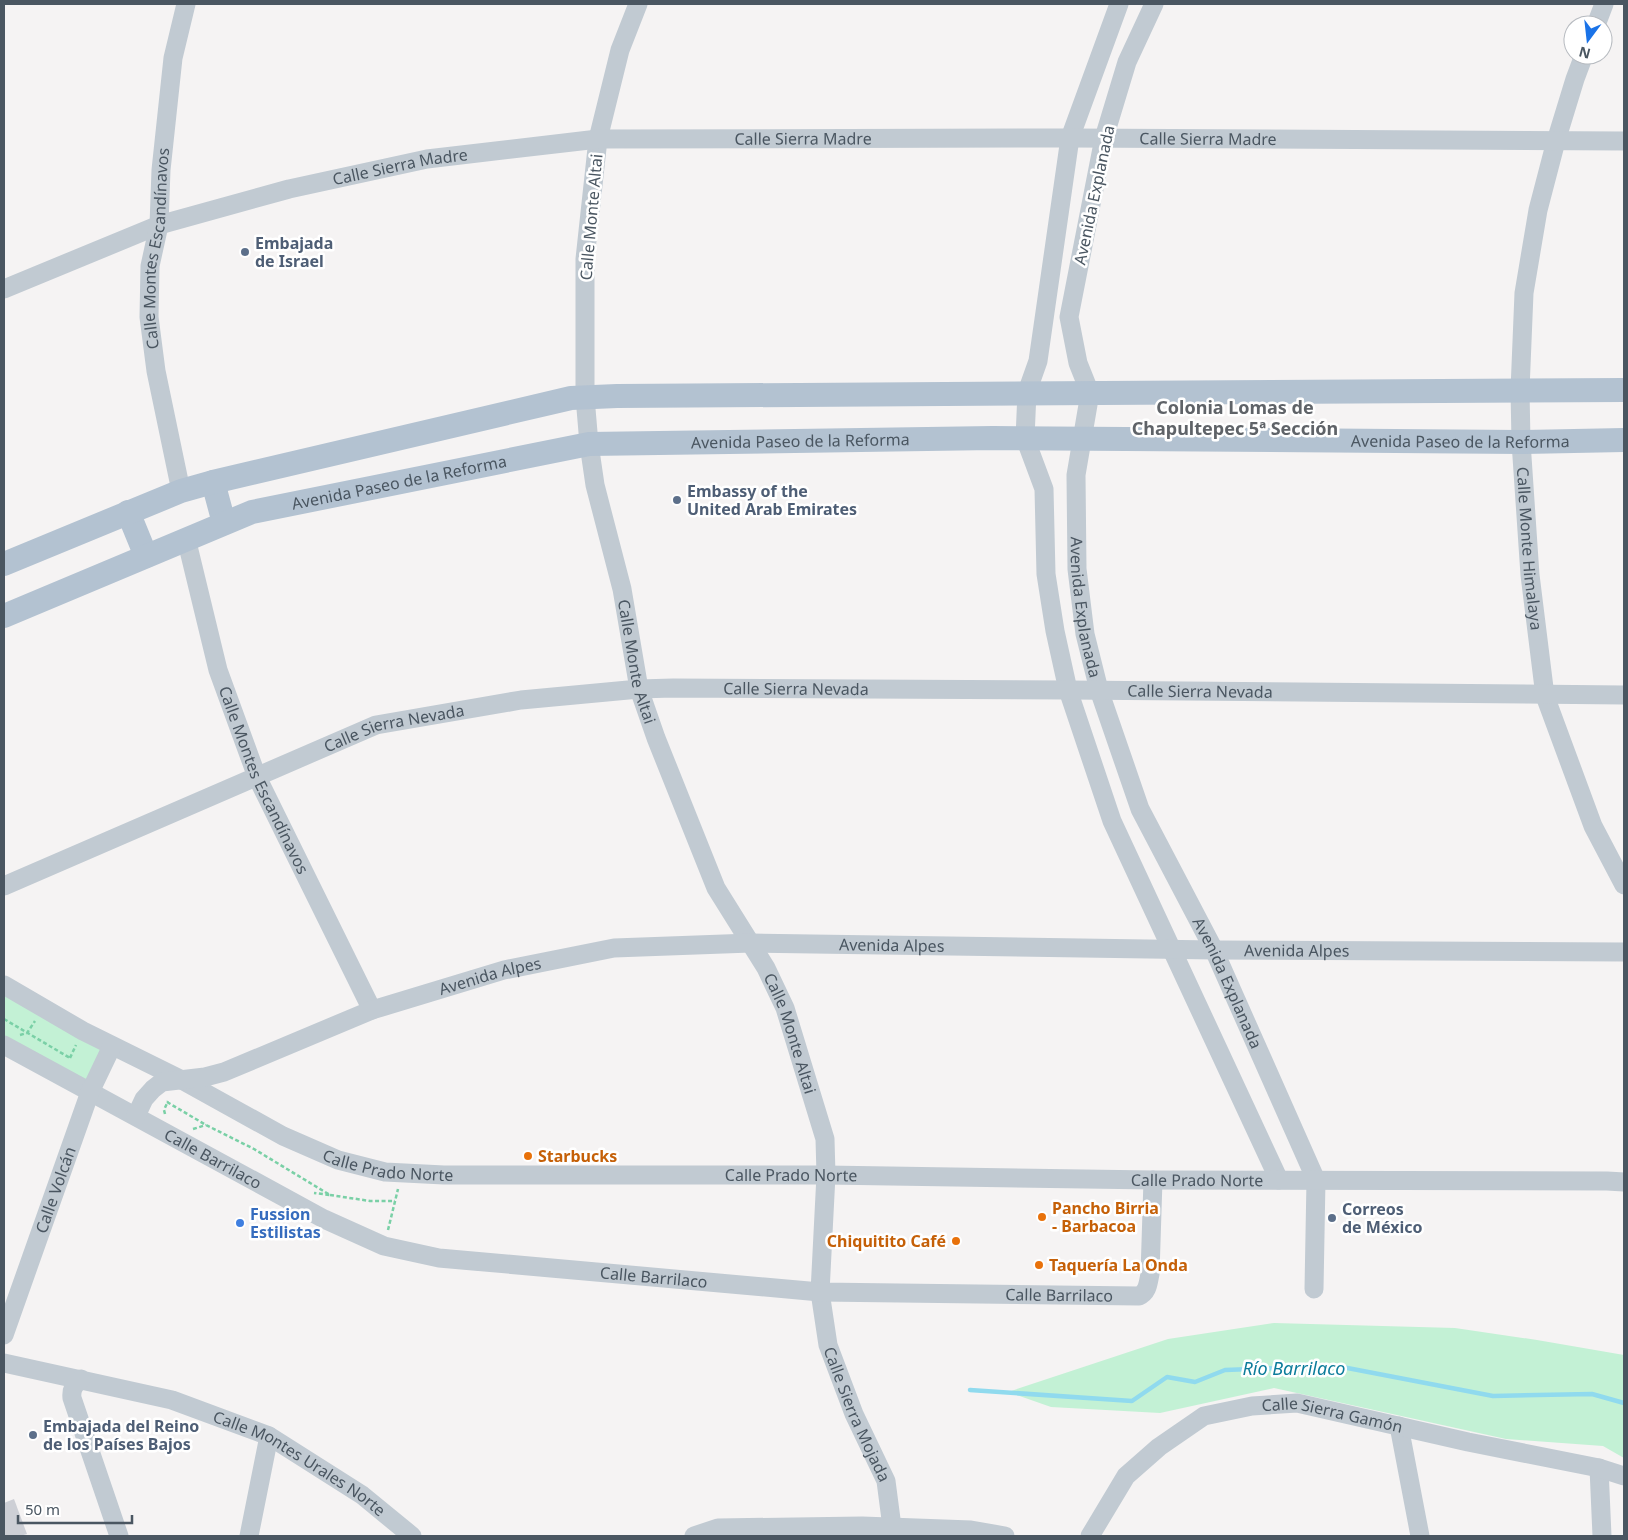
<svg xmlns="http://www.w3.org/2000/svg" width="1628" height="1540" viewBox="0 0 1628 1540" font-family="'Noto Sans',sans-serif">
<rect width="100%" height="100%" fill="#f5f3f3"/>
<path fill="#c3f1d5" d="M4,985L112,1046L90,1092L4,1045Z
M1274,1323L1455,1328L1537,1340L1624,1355V1458L1603,1446L1506,1439L1274,1388L1160,1413L1051,1407L1008,1392L1168,1339Z"/>
<g fill="none" stroke-linecap="round" stroke-linejoin="round">
<path stroke="#90daee" stroke-width="4.5" d="M970,1390L1132,1401L1167,1377L1195,1382L1225,1370L1337,1366L1493,1396L1592,1394L1624,1403"/>
</g>
<path fill="#cdcfd5" d="M14,1499L27,1534L20,1536H4V1503Z"/>
<g fill="none" stroke-linecap="round" stroke-linejoin="round">
<path stroke="#7ad0a6" stroke-width="2.5" stroke-dasharray="4 2.5" stroke-linecap="butt" d="M4,1019L70,1058
M20,1035L27,1033L35,1021
M70,1058L76,1045
M167,1102L206,1125L254,1149L330,1195L314,1193
M165,1114L164,1110L168,1101
M193,1129L206,1125
M330,1195L370,1201H395
M388,1230L398,1189"/>
<g stroke="#c1cad2" stroke-width="19">
<path id="s1" d="M638,4L620,50L598,139L585,259V397L589,444L595,485L622,589L639,689L656,738L716,888L766,968L785,1008L825,1139L826,1175L820,1292L828,1345L854,1414L886,1481L892,1527V1536"/>
<path d="M1119,4L1070,138L1038,361L1027,392L1025,438L1044,489L1046,574L1055,631L1068,690L1112,821L1279,1180"/>
<path id="s2" d="M1154,4L1127,62L1104,138L1069,317L1078,363L1090,393L1076,475L1077,569L1085,634L1099,690L1140,809L1214,950L1316,1180L1314,1289"/>
<path d="M1596,25L1604,4"/>
<path id="s3" d="M1584,55L1575,79L1556,141L1538,210L1524,293L1520,390L1521,442L1530,575L1545,696L1593,826L1624,885"/>
<path id="s4" d="M4,289L159,225L289,189L427,159L598,139L1070,138L1624,141"/>
<path id="s5" d="M181,491L156,371L149,317L150,266L159,225L161,170L173,58L186,4"/>
<path id="s6" d="M186,538L218,670L257,777L372,1010"/>
<path id="s7" d="M4,886L376,725L521,700L639,689L673,688L1068,690L1624,695"/>
<path id="s8" d="M4,985L83,1031L180,1079L283,1136L338,1160L385,1172L444,1175H826L1153,1180L1607,1181L1624,1182"/>
<path id="s9" d="M4,1045L324,1219L384,1246L439,1258L820,1292L1139,1296C1148,1292 1148,1283 1150,1274L1153,1180"/>
<path id="s10" d="M136,1116L144,1099L153,1089L162,1082L205,1077L224,1072L372,1010L504,970L614,948L751,943L1214,950L1624,952"/>
<path id="s11" d="M4,1335L90,1092L112,1046"/>
<path id="s12" d="M4,1363L172,1400L269,1436L362,1495L412,1536"/>
<path d="M81,1379C74,1385 71,1389 72,1398L119,1536"/>
<path d="M1399,1426L1420,1536"/>
<path d="M1599,1468L1602,1536"/>
<path d="M249,1536L269,1436"/>
<path d="M694,1536L718,1528L862,1526L971,1530L1005,1536"/>
<path id="s13" d="M1090,1536L1126,1476L1159,1447L1204,1416L1252,1406L1297,1403L1468,1442L1599,1468L1624,1476"/>
</g>
<g stroke="#b3c2d1" stroke-width="24">
<path d="M213,482L224,523"/>
<path d="M128,512L146,556"/>
<path d="M4,564L181,491L213,482L571,398L617,396C953,392 1289,391 1624,390"/>
<path id="s14" d="M4,616L252,512L589,444L993,438L1521,442L1624,440"/>
</g>
</g>
<g fill="#5c6f8a" stroke="#fff" stroke-width="2">
<circle cx="245" cy="252" r="5"/>
<circle cx="677" cy="500" r="5"/>
<circle cx="1332" cy="1218" r="5"/>
<circle cx="33" cy="1435" r="5"/>
</g>
<g fill="#e8710a" stroke="#fff" stroke-width="2">
<circle cx="528" cy="1156" r="5"/>
<circle cx="1042" cy="1217" r="5"/>
<circle cx="956" cy="1241" r="5"/>
<circle cx="1039" cy="1265" r="5"/>
</g>
<circle fill="#3f7fe0" stroke="#fff" stroke-width="2" cx="240" cy="1223" r="5"/>
<g text-anchor="middle" stroke-width="5" stroke-linejoin="round" paint-order="stroke">
<g font-size="16" fill="#4a5661" stroke="#fff">
<text dy="6" stroke="none"><textPath href="#s4" startOffset="821">Calle Sierra Madre</textPath></text>
<text dy="6" stroke="none"><textPath href="#s4" startOffset="1226">Calle Sierra Madre</textPath></text>
<text dy="6" stroke="none"><textPath href="#s4" startOffset="416">Calle Sierra Madre</textPath></text>
<text transform="translate(1094 195) rotate(-78)" y="6">Avenida Explanada</text>
<text transform="translate(591 217) rotate(-85)" y="6">Calle Monte Altai</text>
<text dy="6" stroke="none"><textPath href="#s5" startOffset="246">Calle Montes Escandínavos</textPath></text>
<text dy="6" stroke="none"><textPath href="#s14" startOffset="824">Avenida Paseo de la Reforma</textPath></text>
<text dy="6" stroke="none"><textPath href="#s14" startOffset="1484">Avenida Paseo de la Reforma</textPath></text>
<text dy="6" stroke="none"><textPath href="#s14" startOffset="419">Avenida Paseo de la Reforma</textPath></text>
<text dy="6" stroke="none"><textPath href="#s3" startOffset="502">Calle Monte Himalaya</textPath></text>
<text dy="6" stroke="none"><textPath href="#s2" startOffset="621">Avenida Explanada</textPath></text>
<text dy="6" stroke="none"><textPath href="#s1" startOffset="670">Calle Monte Altai</textPath></text>
<text dy="6" stroke="none"><textPath href="#s7" startOffset="828">Calle Sierra Nevada</textPath></text>
<text dy="6" stroke="none"><textPath href="#s7" startOffset="1232">Calle Sierra Nevada</textPath></text>
<text dy="6" stroke="none"><textPath href="#s7" startOffset="422">Calle Sierra Nevada</textPath></text>
<text dy="6" stroke="none"><textPath href="#s6" startOffset="255">Calle Montes Escandínavos</textPath></text>
<text dy="6" stroke="none"><textPath href="#s10" startOffset="795">Avenida Alpes</textPath></text>
<text dy="6" stroke="none"><textPath href="#s10" startOffset="1200">Avenida Alpes</textPath></text>
<text dy="6" stroke="none"><textPath href="#s10" startOffset="390">Avenida Alpes</textPath></text>
<text dy="6" stroke="none"><textPath href="#s2" startOffset="1026">Avenida Explanada</textPath></text>
<text dy="6" stroke="none"><textPath href="#s1" startOffset="1075">Calle Monte Altai</textPath></text>
<text dy="6" stroke="none"><textPath href="#s9" startOffset="238">Calle Barrilaco</textPath></text>
<text dy="6" stroke="none"><textPath href="#s8" startOffset="428">Calle Prado Norte</textPath></text>
<text dy="6" stroke="none"><textPath href="#s8" startOffset="832">Calle Prado Norte</textPath></text>
<text dy="6" stroke="none"><textPath href="#s8" startOffset="1238">Calle Prado Norte</textPath></text>
<text dy="6" stroke="none"><textPath href="#s11" startOffset="154">Calle Volcán</textPath></text>
<text dy="6" stroke="none"><textPath href="#s9" startOffset="702">Calle Barrilaco</textPath></text>
<text dy="6" stroke="none"><textPath href="#s9" startOffset="1108">Calle Barrilaco</textPath></text>
<text dy="6" stroke="none"><textPath href="#s1" startOffset="1468">Calle Sierra Mojada</textPath></text>
<text dy="6" stroke="none"><textPath href="#s13" startOffset="299">Calle Sierra Gamón</textPath></text>
<text dy="6" stroke="none"><textPath href="#s12" startOffset="315">Calle Montes Urales Norte</textPath></text>
</g>
<g font-size="16" font-weight="bold" fill="#4e5e75" stroke="#fff" text-anchor="start">
<text x="255" y="249">Embajada<tspan x="255" dy="18">de Israel</tspan></text>
<text x="687" y="497">Embassy of the<tspan x="687" dy="18">United Arab Emirates</tspan></text>
<text x="1342" y="1215">Correos<tspan x="1342" dy="18">de México</tspan></text>
<text x="43" y="1432">Embajada del Reino<tspan x="43" dy="18">de los Países Bajos</tspan></text>
</g>
<g font-size="16" font-weight="bold" fill="#c56008" stroke="#fff" text-anchor="start">
<text x="538" y="1162">Starbucks</text>
<text x="1052" y="1214">Pancho Birria<tspan x="1052" dy="18">- Barbacoa</tspan></text>
<text x="946" y="1247" text-anchor="end">Chiquitito Café</text>
<text x="1049" y="1271">Taquería La Onda</text>
</g>
<g font-size="16" font-weight="bold" fill="#366cbe" stroke="#fff" text-anchor="start">
<text x="250" y="1220">Fussion<tspan x="250" dy="18">Estilistas</tspan></text>
</g>
<g font-size="18" font-weight="bold" fill="#5f6368" stroke="#fff">
<text x="1235" y="414">Colonia Lomas de<tspan x="1235" dy="21">Chapultepec 5ª Sección</tspan></text>
</g>
<g font-size="18" font-style="italic" fill="#0c7c9b" stroke="#fff">
<text x="1294" y="1375">Río Barrilaco</text>
</g>
</g>
<rect width="1628" height="1540" fill="none" stroke="#4a5661" stroke-width="10"/>
<g transform="translate(1588 40) rotate(195)"><circle r="24" fill="#ffffff" stroke="#b7bbc0"/>
<path d="M0-4L9 19L0 12L-9 19Z" fill="#1a73e8"/>
<text y="-8" font-size="14" font-weight="bold" text-anchor="middle" fill="#4a5661">N</text>
</g>
<path d="M18 1515v8h114v-8" fill="none" stroke="#4a5661" stroke-width="2.5"/>
<text x="25" y="1515" font-size="15" fill="#4a5661" stroke="#ffffff" stroke-width="4" paint-order="stroke">50 m</text>
</svg>
